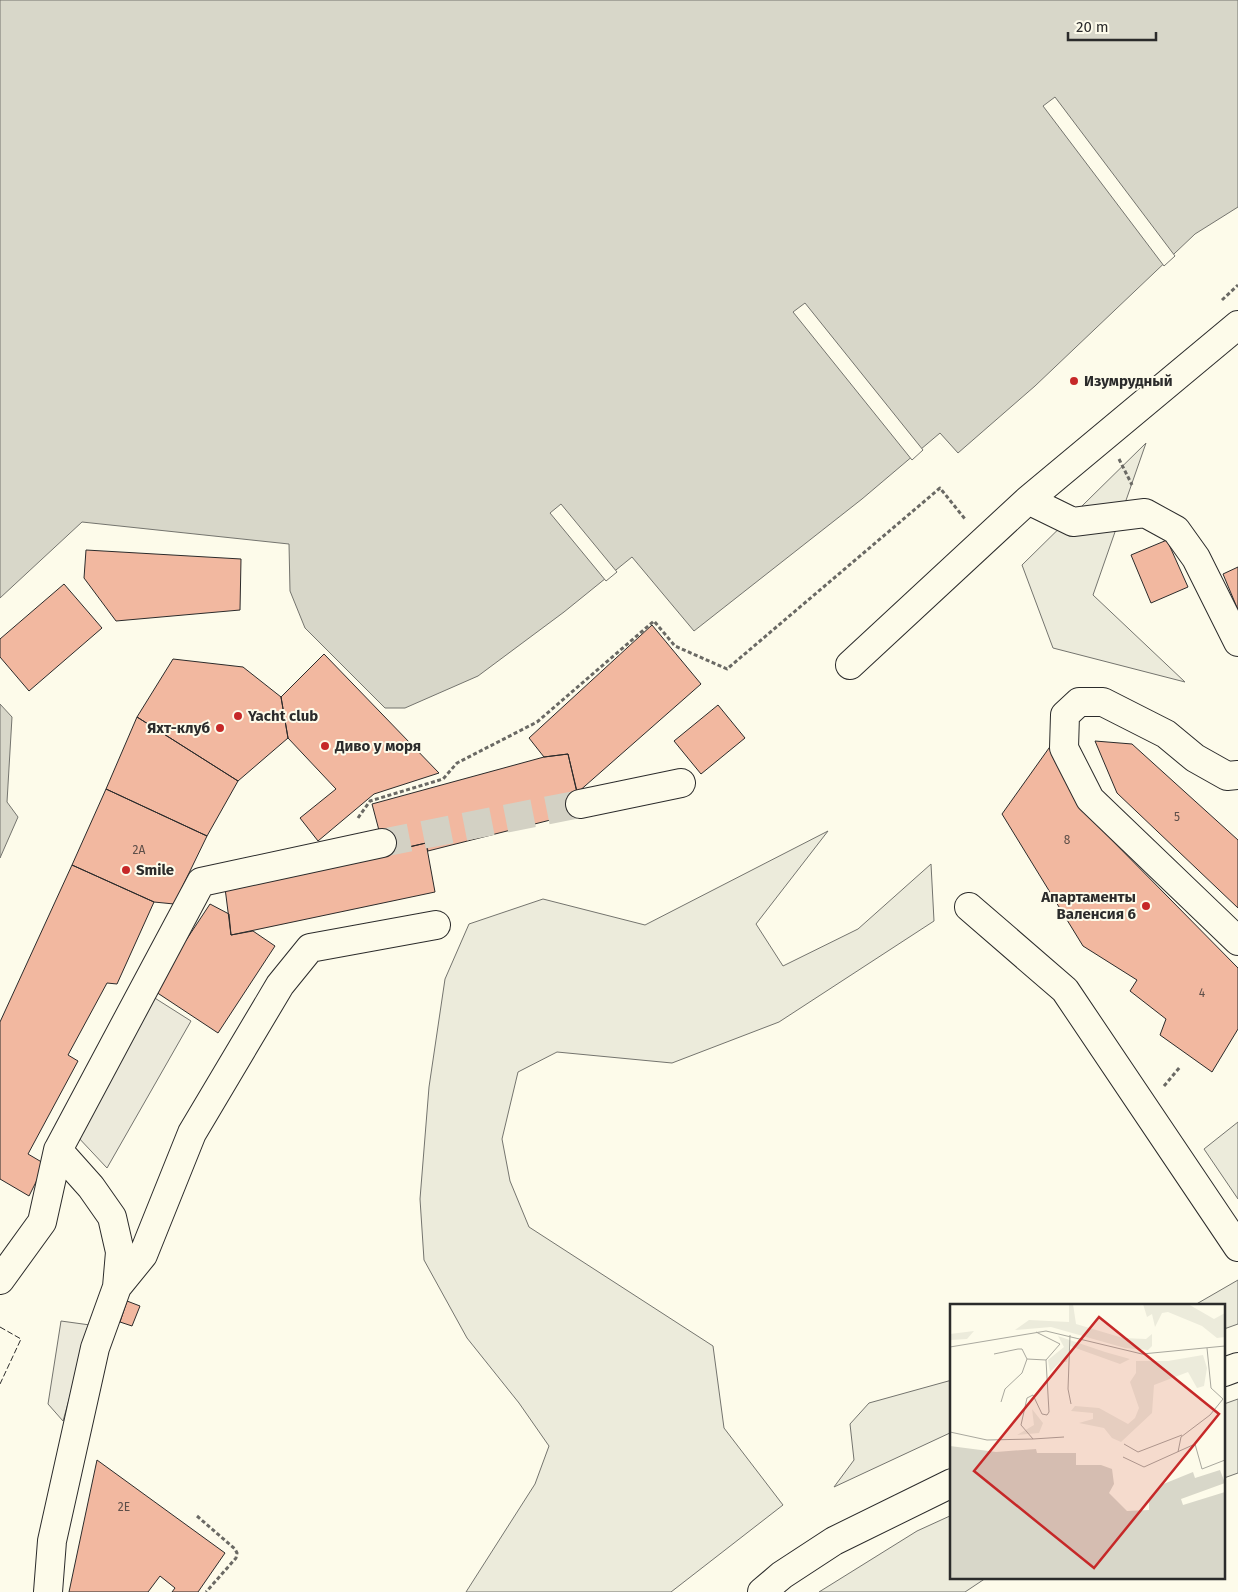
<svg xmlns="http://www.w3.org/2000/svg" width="1238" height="1592" viewBox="0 0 1238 1592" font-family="'Fira Sans',sans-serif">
<rect width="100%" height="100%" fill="#fdfbea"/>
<path fill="#ecebdb" stroke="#74746e" d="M1146,443L1093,595L1185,682L1053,648L1022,565Z
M828,831L756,924L783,966L858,929L931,864L934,921L779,1022L672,1063L557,1052L518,1072L502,1139L510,1181L529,1227L713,1346L724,1428L783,1505L671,1592H466L535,1484L549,1446L519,1403L467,1338L424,1260L420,1199L429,1087L445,979L469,924L543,899L645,925Z
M1238,1122V1199L1204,1149Z
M1238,1280V1324L1224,1329V1306H1193Z
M952,1380V1432L834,1487L854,1460L850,1424L869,1403Z
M1238,1399V1473L1224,1478V1404Z
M952,1515V1578H986L965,1592H819L917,1531Z"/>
<path fill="#eceadb" stroke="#74746e" d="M150,995L191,1021L107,1168L76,1135Z
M61,1321L90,1325L63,1421L48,1404Z"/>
<path fill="#d8d7c9" stroke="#74746e" d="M0,0H1238V207L1195,234L1035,386L958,453L940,433L862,499L694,631L632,557L564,612L478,676L405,708H385L305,628L290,591L289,544L82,522L0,598Z
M0,704L12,717L7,802L18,817L0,858Z"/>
<path fill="#fdfbea" stroke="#74746e" d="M1055,97L1175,256L1164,266L1043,106Z
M805,303L923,450L912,460L793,312Z
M561,504L617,572L606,581L550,513Z"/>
<path fill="#f2b8a0" stroke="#2b2b2b" d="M1167,540L1188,587L1151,603L1131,555Z
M86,550L241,559L240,610L116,621L84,578Z
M1238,567V610L1223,574Z
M64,584L102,628L29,691L0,657V639Z
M652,625L701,684L577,793L568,754L544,757L529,738Z
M324,654L439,773L374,794L318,841L300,818L336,789L288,738L281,697Z
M173,659L243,667L281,697L288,738L238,781L137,717Z
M718,705L745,738L701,774L674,741Z
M137,717L238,781L207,836L106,789Z
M1054,741L1099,827L1238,968V1029L1212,1072L1160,1035L1166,1019L1130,991L1137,980L1083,946L1002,814Z
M1095,741L1132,744L1238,840V908L1117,793Z
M568,754L582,812L428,851L426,843L385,853L372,804L544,757Z
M106,789L207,836L174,904L154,902L72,865Z
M426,843L435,892L231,935L225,888Z
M72,865L154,902L117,984L107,983L68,1055L78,1061L28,1154L45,1164L29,1196L0,1179V1022Z
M210,904L229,914L231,935L253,931L275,946L218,1033L153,990Z
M127,1301L140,1306L132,1326L120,1322Z
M97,1460L225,1553L198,1592H172L175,1588L160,1576L148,1592H69Z"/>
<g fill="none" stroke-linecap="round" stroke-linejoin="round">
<path stroke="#d3d1c4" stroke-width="28" stroke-dasharray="28 14" stroke-linecap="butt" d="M382,843L580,804"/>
<defs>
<path id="minor" d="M1238,325L1028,500L1073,522L1145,513L1176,530L1196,558L1238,642
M850,665L1028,500
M1238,775L1227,776L1195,758L1166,734L1103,702H1079L1065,715L1064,748L1090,799L1238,941
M580,804L681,783
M969,907L1065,990L1238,1247
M0,1280L42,1222L58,1150L201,882L382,843
M117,1287L143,1255L192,1133L280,985L310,948L436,925
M48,1592L52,1541L95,1348L117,1287L120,1252L112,1217L91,1187L58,1150"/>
<path id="major" d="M1224,1372L1238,1367
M762,1592L782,1575L834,1541L952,1483"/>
</defs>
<use href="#minor" stroke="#2b2b2b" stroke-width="30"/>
<use href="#major" stroke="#2b2b2b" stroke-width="30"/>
<path stroke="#6a6964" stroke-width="3" stroke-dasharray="4 2.5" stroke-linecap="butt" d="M1222,300L1238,285
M1119,459L1132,485
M358,818L370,801L443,779L457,763L537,722L654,621L675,646L727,669L940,488L965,519
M1164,1086L1180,1067
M197,1516L235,1549L237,1553L236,1558L206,1592"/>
<use href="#minor" stroke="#fdfbea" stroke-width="28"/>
<use href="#major" stroke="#fdfbea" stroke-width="28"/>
<path stroke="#2b2b2b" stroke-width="1" stroke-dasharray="6 2.5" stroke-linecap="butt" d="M0,1327L21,1339L0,1384"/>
</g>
<g fill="#c62828" stroke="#fdfbea" stroke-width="2">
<circle cx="1074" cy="381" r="5"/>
<circle cx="238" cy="716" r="5"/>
<circle cx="220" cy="728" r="5"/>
<circle cx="325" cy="746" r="5"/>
<circle cx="126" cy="870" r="5"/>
<circle cx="1146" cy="906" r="5"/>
</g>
<g text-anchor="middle" stroke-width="4" stroke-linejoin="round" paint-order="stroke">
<g font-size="12" fill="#5d4e48">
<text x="1177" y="821">5</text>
<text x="1067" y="844">8</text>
<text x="139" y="854">2А</text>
<text x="1202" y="997">4</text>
<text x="124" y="1511">2Е</text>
</g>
<g font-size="15" font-weight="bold" fill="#2b2b2b" stroke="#fdfbea" text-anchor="start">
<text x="1084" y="386">Изумрудный</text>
<text x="248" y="721">Yacht club</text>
<text x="210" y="733" text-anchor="end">Яхт-клуб</text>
<text x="335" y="751">Диво у моря</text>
<text x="136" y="875">Smile</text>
<text x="1136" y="902" text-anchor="end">Апартаменты<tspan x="1136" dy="17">Валенсия 6</tspan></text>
</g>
</g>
<g transform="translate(950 1304)">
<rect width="275" height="275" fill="#fdfbea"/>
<path d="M119,0H123L126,20L173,34L196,35L202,30V42L198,46L175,44L101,23L65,26L79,16L119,18ZM193,0H238L264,15L275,9V33L267,34L252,22L218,8L212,9L205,23L202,10L197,13ZM24,27L17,35L0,36V30ZM108,32L155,48L180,55L170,60L120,42L117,58H110L100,68L98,56L114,43ZM253,51L257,64L254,82L247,84L238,68L204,81L202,109L171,138L162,134L154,124L129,119L143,115V109L121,107L125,102L149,104L178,120L185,114L189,104L180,78L186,69V57H218ZM82,105L93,119L89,129L67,131L84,121Z" fill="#ecebdb"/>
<path d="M0,142L46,148L86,145L87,149H126V161H151L162,165L164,180L159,189L177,207L199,206V194L211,181L243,168L245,174L270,166L275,179L231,195L233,201L275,188V275H0Z" fill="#d8d7c9"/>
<path fill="none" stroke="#a9a89e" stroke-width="1" d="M120,31L118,85L121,100M0,43L96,27L192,50L275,42M44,50L68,45H72L77,55L96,56M51,98L55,85L72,69L77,55M0,128L37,136L83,135L71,121L77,94L83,91L92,110L97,111L99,108L96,56L110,40L86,28M83,135L114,133M174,140L188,148L232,131M228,148L231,133L260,111L273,95L261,84L257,44M173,153L194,163L245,140L252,165L275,156"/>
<path fill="#c62828" fill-opacity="0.15" stroke="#c62828" stroke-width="2.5" d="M149,13L269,110L144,264L24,167Z"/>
<rect width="275" height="275" fill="none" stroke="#2b2b2b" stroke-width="2.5"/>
</g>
<path d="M1068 32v8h88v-8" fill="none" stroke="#2b2b2b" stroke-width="2.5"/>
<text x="1076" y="32" font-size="15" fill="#2b2b2b" stroke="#fdfbea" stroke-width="4" paint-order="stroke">20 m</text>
</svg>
